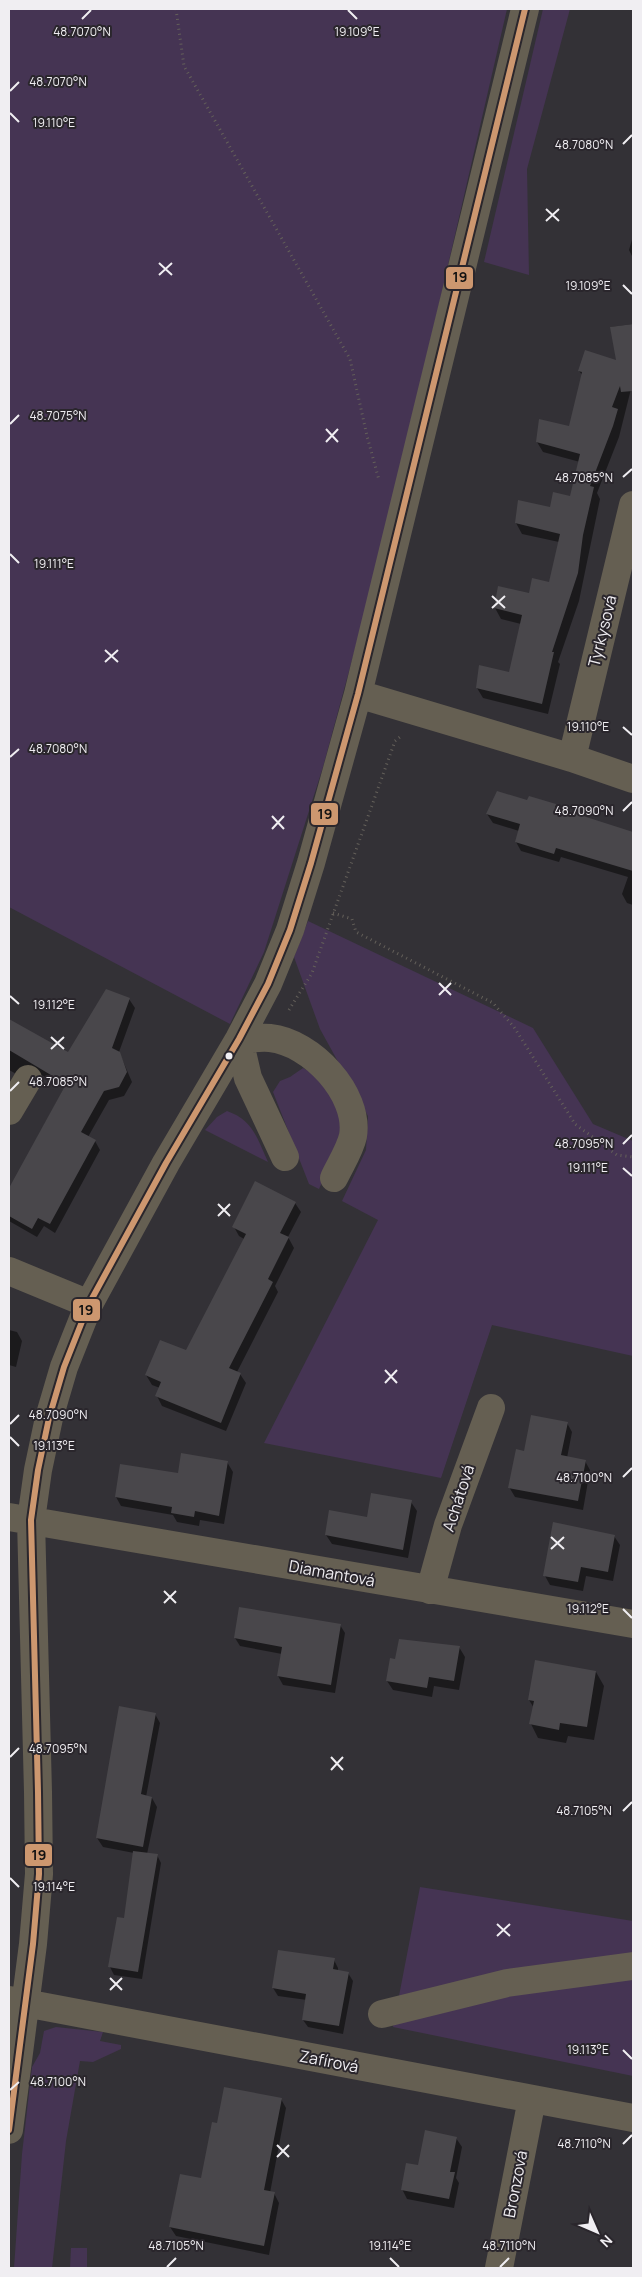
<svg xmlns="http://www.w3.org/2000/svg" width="642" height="2277" viewBox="0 0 642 2277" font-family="Manrope,sans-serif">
<rect width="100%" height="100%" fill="#333136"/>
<path fill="#453453" d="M9,9H507L437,313L361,627L323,767L264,952L230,1024L9,907Z
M543,9H570L527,169L529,275L484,262Z
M308,921L533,1028L593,1124L633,1141V1356L492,1325L441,1478L264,1443L378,1220L342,1201L366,1150L368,1116L320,1029L294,957Z
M303,1068C318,1076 321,1080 330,1094C353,1129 334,1156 319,1189L309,1184L273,1092L280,1081L290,1077Z
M227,1111C253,1120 257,1138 268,1162L205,1130L217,1117Z
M420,1887L633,1921V2076L393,2027Z
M56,2027L103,2032L100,2041L121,2045V2049L93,2062L80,2061L66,2141L52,2268H14L22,2154L32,2067L40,2053L44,2031Z
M71,2248H87V2268H70Z"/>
<path fill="#0007" d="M633,236V258L629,250Z
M633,324V388L631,389L619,437L597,493L600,499L579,601L558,662L560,664L548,714L483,698L477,688L510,674L521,624L501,619L495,608L550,584L559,542L522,534L516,523L551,509L571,497L580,462L543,452L537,442L570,427L583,376L579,371L617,362L611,327Z
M528,801L555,805L558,810L633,833V905L627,903L622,894L628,877L561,857L559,862L521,851L516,842L519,831L493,823L487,814Z
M129,999L135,1008L119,1052L132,1082L124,1096L109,1100L88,1137L95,1141L100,1150L55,1233L44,1226L37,1237L9,1221V1190L64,1088L26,1066L20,1076L9,1070V1021L69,1054Z
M295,1203L301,1212L288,1237L294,1248L275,1286L278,1292L237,1372L240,1374L246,1383L226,1431L162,1406L157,1396L160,1388L152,1385L146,1375L187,1352L244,1239L239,1236L234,1227Z
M9,1330L17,1332L22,1341L16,1367L9,1365Z
M567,1423L572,1432L567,1458L585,1461L590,1470L583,1510L515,1497L509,1487L525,1452Z
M227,1462L233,1472L224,1524L200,1520L199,1526L177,1522L173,1515L121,1506L116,1497L179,1474Z
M411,1502L417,1511L408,1558L332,1544L326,1535Z
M614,1536L620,1545L613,1581L586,1576L583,1591L550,1585L545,1576Z
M340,1625L345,1633L335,1693L283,1685L278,1676L282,1654L240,1646L235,1638Z
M459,1647L465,1657L459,1690L434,1686L432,1697L393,1690L387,1681L396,1660Z
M596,1672L604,1686L594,1740L568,1736L566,1743L538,1738L531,1724L534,1708L529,1700Z
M155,1714L160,1723L146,1797L152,1798L157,1807L147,1854L157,1855L161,1863L142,1979L114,1975L110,1967L125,1919L134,1853L103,1847L97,1838Z
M334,1960L338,1968V1971L348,1973L353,1981L343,2034L308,2027L303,2020L307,2000L278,1996L273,1988Z
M281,2099L286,2108L270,2193H274L279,2203L269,2255L176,2236L170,2227L202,2179L218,2125Z
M456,2138L462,2147L456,2178L459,2183L454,2208L407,2199L402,2189L419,2167Z"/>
<path fill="#49474b" d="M633,324V391L621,392L620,386L612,407L618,409L613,426L590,486L594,487L583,535L578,573L552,652H554L542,704L476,688L479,665L509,672L522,615L494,608L498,586L529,593L532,578L549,582L560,534L515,523L518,500L550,507L553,492L570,496L580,454L536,442L539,419L569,426L582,372L578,371L585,350L616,360L610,327Z
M497,791L527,800L529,796L556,804L555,807L633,832V871L556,848L554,854L515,842L520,824L486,814Z
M106,989L130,998L112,1048L120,1052L127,1072L119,1087L104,1091L81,1132L96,1140L50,1224L38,1218L32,1229L9,1216V1188L66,1084L9,1050V1019L68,1052Z
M255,1181L296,1202L280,1233L289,1237L268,1279L273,1282L229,1368L241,1373L221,1423L155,1396L161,1382L145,1375L160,1340L186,1350L246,1234L232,1227Z
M531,1415L568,1422L561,1455L586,1460L578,1501L508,1488L516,1449L524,1451Z
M181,1453L228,1461L219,1516L195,1511L194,1517L171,1513L172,1507L115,1497L120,1464L178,1473Z
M371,1493L412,1500L403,1550L325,1535L329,1510L367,1517Z
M553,1522L615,1535L608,1572L581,1567L578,1582L543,1576Z
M239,1607L341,1624L331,1685L277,1676L282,1647L234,1638Z
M399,1639L460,1646L454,1681L429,1677L427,1688L386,1681L390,1658L395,1659Z
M535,1660L596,1671L587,1727L560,1723L559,1730L529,1724L534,1701L528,1700Z
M119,1706L156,1713L141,1794L152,1797L143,1847L96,1838Z
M133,1851L158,1854L138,1972L108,1967L117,1917L124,1918Z
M278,1950L335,1958L333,1969L349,1972L339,2026L302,2020L306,1994L272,1988Z
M224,2087L282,2098L264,2190L275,2192L264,2246L169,2227L180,2174L201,2178L212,2122L217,2123Z
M425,2130L457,2137L450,2172H455L449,2199L401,2190L406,2163L418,2165Z"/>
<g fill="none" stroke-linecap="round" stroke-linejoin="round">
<path stroke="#64605a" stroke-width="3" stroke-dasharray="1 4" stroke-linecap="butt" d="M176,9L184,66L350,359L367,436L379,480
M333,913L352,919L356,932L493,1003L514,1027L575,1124L617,1155L633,1157
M289,1010L312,973L395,741L400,737"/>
<path stroke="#655f52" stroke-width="28" d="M358,694L572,758L633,779
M572,758L633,505
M9,1111L28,1079
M285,1157L248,1078L239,1039C249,1039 260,1037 270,1038C311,1042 360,1094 353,1136C350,1150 340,1165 334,1178
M9,1271L89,1304
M9,1517L633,1624
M430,1590L448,1525L491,1408
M9,2000L633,2118
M382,2014L507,1983L633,1966
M9,2130L33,1944L39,1874L38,1792L31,1520L38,1470L49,1418L64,1367L89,1304L166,1163L239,1039L268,984L290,930L311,863L358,694L525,9
M499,2268L532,2099"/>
<defs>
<path id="bus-1" d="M9,2130L33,1944L39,1874L38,1792L31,1520L38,1470L49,1418L64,1367L89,1304L166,1163L239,1039L268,984L290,930L311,863L358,694L525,9"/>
</defs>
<use href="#bus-1" stroke="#2a262c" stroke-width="10"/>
<use href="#bus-1" stroke="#cd976f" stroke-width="6"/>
</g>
<path fill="none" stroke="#f0eef2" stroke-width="2" d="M348,10L357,19M82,19L91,10M10,91L19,82M10,113L19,122M623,144L632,135M546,209L559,221M546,221L559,209M159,263L172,275M159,275L172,263M623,285L632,294M10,424L19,415M326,429L338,442M326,442L338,429M623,477L632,469M10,554L19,563M492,596L505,608M492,608L505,596M105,650L118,662M105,662L118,650M623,727L632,735M10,757L19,749M623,811L632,802M272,816L284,829M272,829L284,816M439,983L451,995M439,995L451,983M10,996L19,1004M51,1037L64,1049M51,1049L64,1037M10,1091L19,1082M623,1144L632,1135M623,1168L632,1176M218,1204L230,1216M218,1216L230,1204M385,1370L397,1383M385,1383L397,1370M10,1424L19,1415M10,1437L19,1446M623,1477L632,1468M551,1537L564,1549M551,1549L564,1537M164,1591L176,1603M164,1603L176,1591M623,1609L632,1618M10,1757L19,1748M331,1757L343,1770M331,1770L343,1757M623,1811L632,1802M10,1878L19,1887M497,1924L510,1936M497,1936L510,1924M110,1978L122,1990M110,1990L122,1978M623,2050L632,2059M10,2090L19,2082M623,2144L632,2135M277,2145L289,2157M277,2157L289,2145M390,2258L399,2267M167,2267L176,2258M500,2267L509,2258"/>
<circle fill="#f0eef2" stroke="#2a262c" stroke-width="2" cx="229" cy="1056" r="4.5"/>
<g text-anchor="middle" stroke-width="4" stroke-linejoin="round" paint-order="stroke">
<g font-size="16" fill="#f0eef2" stroke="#2a262c">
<text transform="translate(602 631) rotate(-76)" y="6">Tyrkysová</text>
<text transform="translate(458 1498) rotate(-72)" y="6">Achátová</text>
<text transform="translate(332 1573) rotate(10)" y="6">Diamantová</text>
<text transform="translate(329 2061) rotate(11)" y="6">Zafírová</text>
<text transform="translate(515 2184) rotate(-79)" y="6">Bronzová</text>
</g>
</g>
<g font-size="12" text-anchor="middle" fill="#f0eef2" stroke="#2a262c" stroke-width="4" stroke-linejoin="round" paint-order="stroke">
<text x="82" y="36">48.7070°N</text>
<text x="357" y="36">19.109°E</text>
<text x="58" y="86">48.7070°N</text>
<text x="54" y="127">19.110°E</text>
<text x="584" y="149">48.7080°N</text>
<text x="588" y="290">19.109°E</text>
<text x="58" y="420">48.7075°N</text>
<text x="584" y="482">48.7085°N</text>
<text x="54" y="568">19.111°E</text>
<text x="588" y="731">19.110°E</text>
<text x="58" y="753">48.7080°N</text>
<text x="584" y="815">48.7090°N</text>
<text x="54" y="1009">19.112°E</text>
<text x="58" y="1086">48.7085°N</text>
<text x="584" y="1148">48.7095°N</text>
<text x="588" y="1172">19.111°E</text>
<text x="58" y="1419">48.7090°N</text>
<text x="54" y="1450">19.113°E</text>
<text x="584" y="1482">48.7100°N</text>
<text x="588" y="1613">19.112°E</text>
<text x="58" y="1753">48.7095°N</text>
<text x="584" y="1815">48.7105°N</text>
<text x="54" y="1891">19.114°E</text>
<text x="588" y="2054">19.113°E</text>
<text x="58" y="2086">48.7100°N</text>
<text x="584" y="2148">48.7110°N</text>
<text x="176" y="2250">48.7105°N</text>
<text x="390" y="2250">19.114°E</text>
<text x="509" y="2250">48.7110°N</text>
</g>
<g stroke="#2a262c" stroke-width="2">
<rect x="445" y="266" width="29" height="24" rx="5" fill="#cd976f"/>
<rect x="310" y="802" width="29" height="24" rx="5" fill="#cd976f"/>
<rect x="72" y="1298" width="29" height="24" rx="5" fill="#cd976f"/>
<rect x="24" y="1843" width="29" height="24" rx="5" fill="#cd976f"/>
</g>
<g font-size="14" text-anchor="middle" font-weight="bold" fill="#111">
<text x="460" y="282">19</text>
<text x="325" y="819">19</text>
<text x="86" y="1315">19</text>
<text x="39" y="1860">19</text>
</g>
<rect width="642" height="2277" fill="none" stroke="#f0eef2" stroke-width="20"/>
<g transform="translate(597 2232) rotate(135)" stroke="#2a262c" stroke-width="4" paint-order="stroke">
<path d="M0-4L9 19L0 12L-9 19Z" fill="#f0eef2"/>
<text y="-8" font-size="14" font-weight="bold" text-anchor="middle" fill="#f0eef2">N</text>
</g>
</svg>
